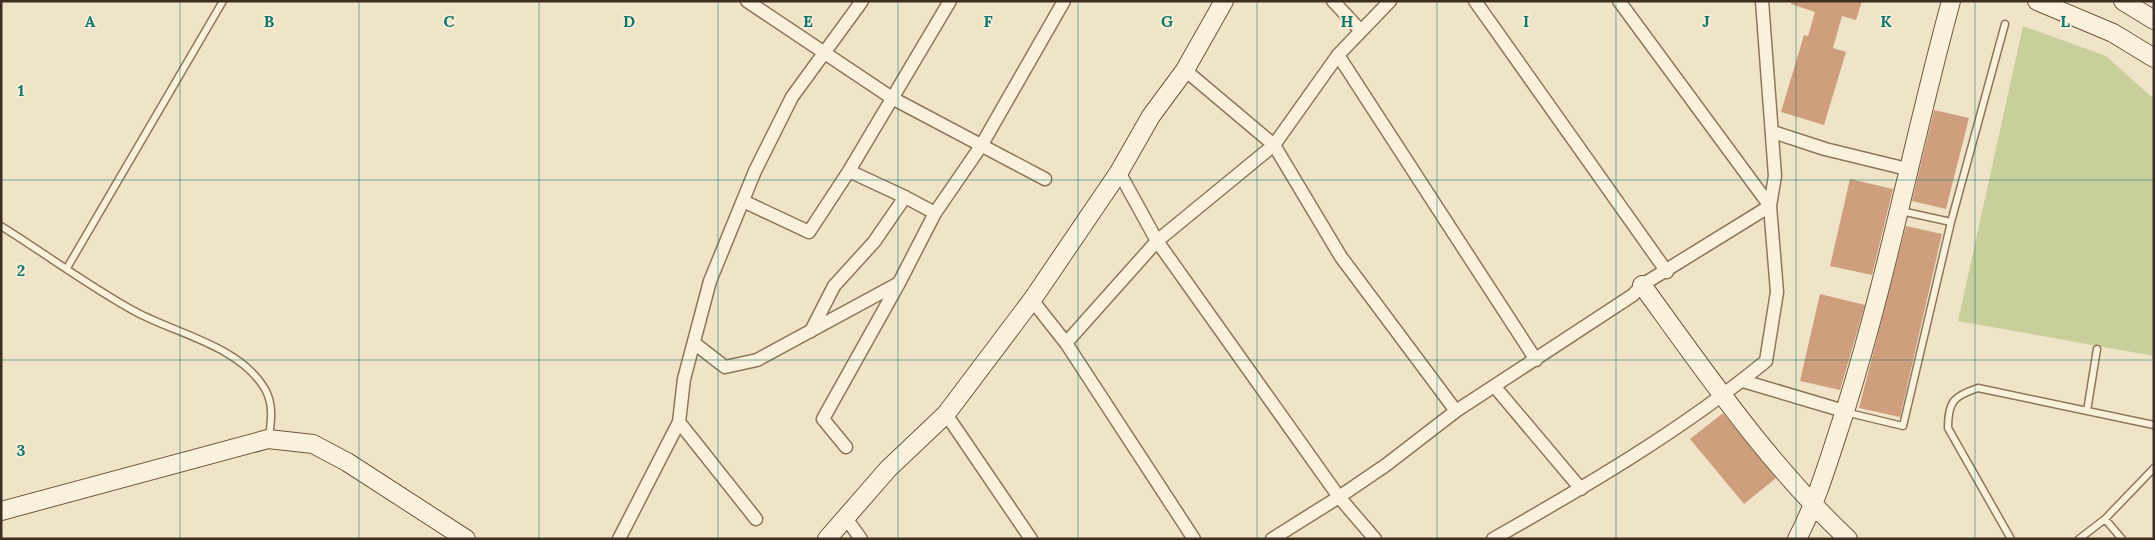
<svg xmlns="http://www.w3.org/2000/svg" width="2155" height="540" viewBox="0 0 2155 540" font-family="Lora,serif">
<rect width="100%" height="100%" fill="#f0e4c8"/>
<path fill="#c9cf9b" d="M2023,26L2106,56L2154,99V356L1958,321Z"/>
<path fill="#cf9f7d" d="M1791,1H1862L1856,20L1842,16L1833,48L1846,52L1824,125L1781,112L1804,35L1808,36L1815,12L1791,4Z
M1934,110L1969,118L1946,209L1912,201Z
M1850,179L1893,189L1872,275L1830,266Z
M1906,226L1942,234L1900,417L1859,408Z
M1820,294L1865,305L1840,390L1800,381Z
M1723,413L1776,478L1744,504L1690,439Z"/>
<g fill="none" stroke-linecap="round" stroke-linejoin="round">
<defs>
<path id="lane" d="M1901,211L1951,222
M1,226C46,254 90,287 136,312C177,334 240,346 265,389C274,405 271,421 269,438
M67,268L223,1
M2087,411L2097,349
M1845,412L1903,426L1951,222L2005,24
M2105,519L2122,539
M2011,539L1948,428C1948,401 1954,396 1978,388L2154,425
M2079,539L2105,519L2154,468"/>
<path id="street" d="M747,1L892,98L1045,179
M1333,1L1361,31
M1390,1L1338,55L1274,145L1341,257L1456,411
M1475,1L1667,272
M1338,55L1536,360
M1773,132L1825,149L1907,169
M849,171L905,197L935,213
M1119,172L1157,241L1339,497L1375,539
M743,201L809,232L849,171L950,1
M1032,300L1066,343L1194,539
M811,331L834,286L874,242L905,197
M694,343L725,367L757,360L899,283L935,213L981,146L1064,1
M1066,343L1157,241L1274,145L1185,70
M1743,381L1844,411
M1495,387L1581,489
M946,414L1031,539
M679,422L756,519
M846,447L823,419L899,283
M846,518L861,539
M619,539L679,422L684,379L710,281L755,171L792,97L862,1
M1272,539L1339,497L1386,465L1456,411L1633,295L1642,285L1770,206L1775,176L1762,1
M1493,539C1588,485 1682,430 1766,361L1777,292L1770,206L1619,1"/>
<path id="secondary" d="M2037,1L2113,33L2154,58
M2123,1L2154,20
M1642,285C1706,373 1768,464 1848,539
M1,511L268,439L313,444L347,462L466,539
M827,539L888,469L946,414L1032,300L1119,172L1151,116L1185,70L1224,1
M1797,539C1819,497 1831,452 1846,408C1888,274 1914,136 1951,1"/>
</defs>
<use href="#lane" stroke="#8d765c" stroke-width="9"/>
<use href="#street" stroke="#8d765c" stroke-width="15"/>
<use href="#secondary" stroke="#6f573f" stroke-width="20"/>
<use href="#lane" stroke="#faf1dc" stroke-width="6"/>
<use href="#street" stroke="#faf1dc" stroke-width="12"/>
<use href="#secondary" stroke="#faf1dc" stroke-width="18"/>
</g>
<path fill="none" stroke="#0f766e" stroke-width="1" stroke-opacity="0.55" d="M180,1V539M359,1V539M539,1V539M718,1V539M898,1V539M1078,1V539M1257,1V539M1437,1V539M1616,1V539M1796,1V539M1975,1V539M1,180H2154M1,360H2154"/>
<g font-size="16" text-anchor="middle" font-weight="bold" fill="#0f766e" stroke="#f7eed8" stroke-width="4" stroke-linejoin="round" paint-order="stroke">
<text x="90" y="27">A</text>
<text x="269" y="27">B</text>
<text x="449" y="27">C</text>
<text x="629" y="27">D</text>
<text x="808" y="27">E</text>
<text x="988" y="27">F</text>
<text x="1167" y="27">G</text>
<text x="1347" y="27">H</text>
<text x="1526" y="27">I</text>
<text x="1706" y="27">J</text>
<text x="1886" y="27">K</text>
<text x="2065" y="27">L</text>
<text x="21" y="96">1</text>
<text x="21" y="276">2</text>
<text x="21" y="456">3</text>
</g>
<rect width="2155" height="540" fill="none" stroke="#3d2e20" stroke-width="5"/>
</svg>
